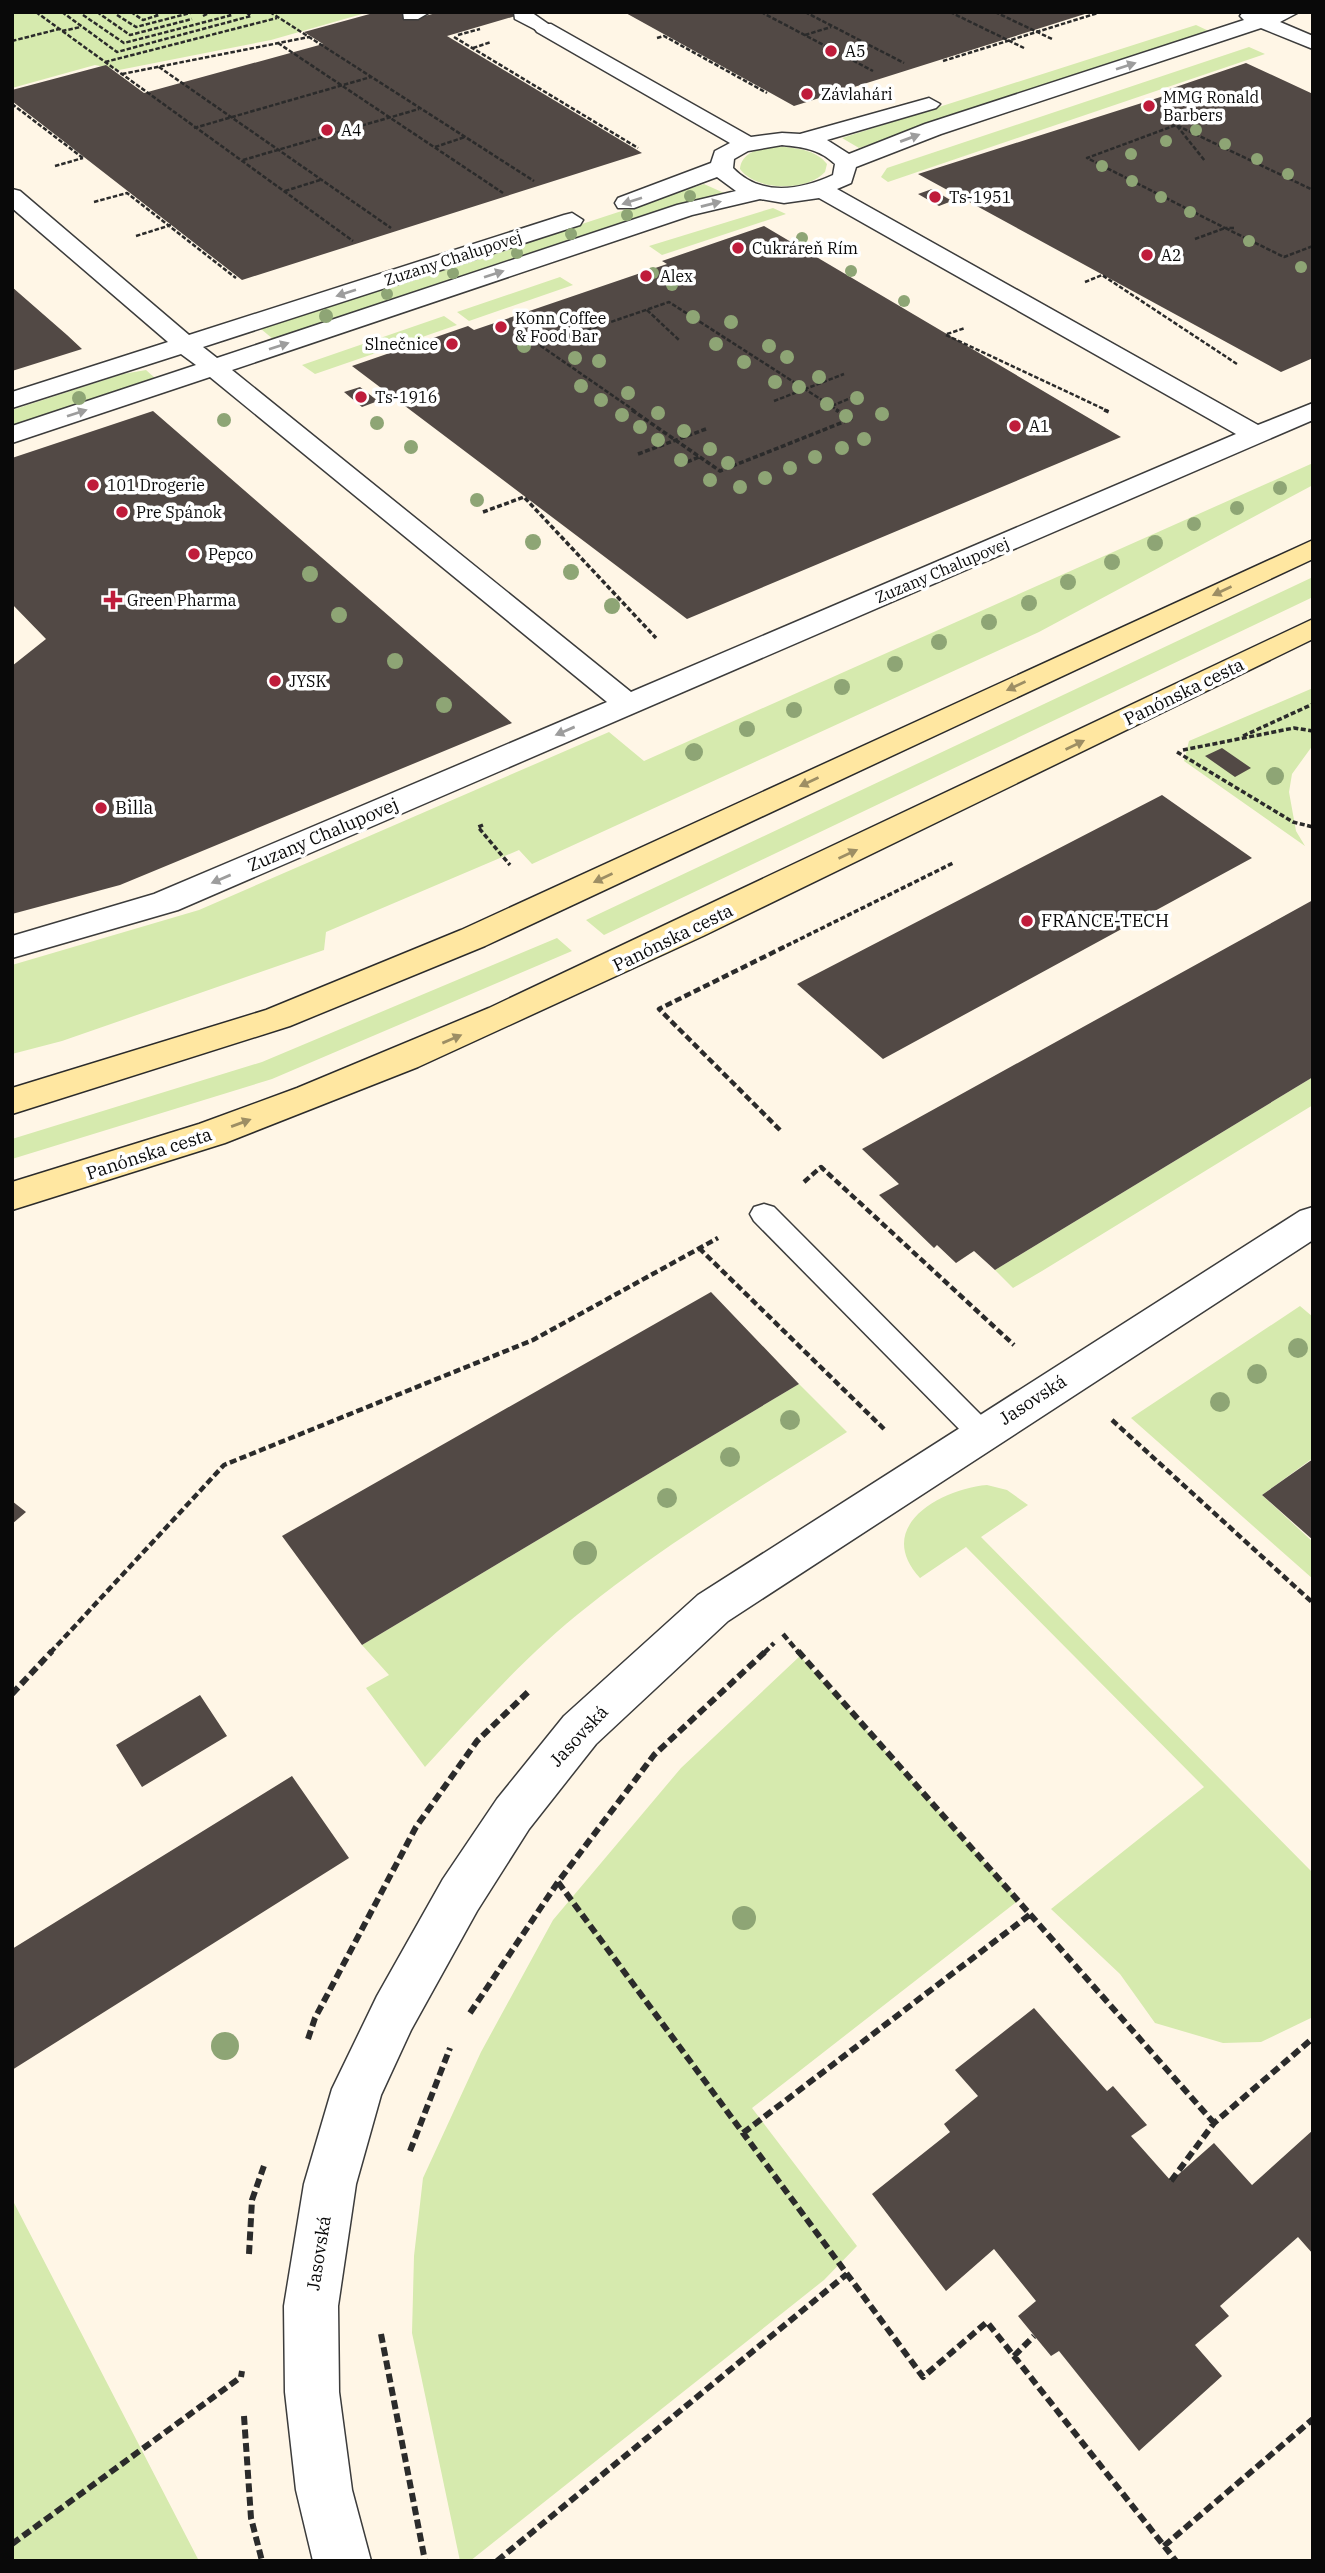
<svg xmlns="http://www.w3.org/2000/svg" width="1325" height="2573" viewBox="0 0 1325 2573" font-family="'IBM Plex Serif',serif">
<rect width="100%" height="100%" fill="#fff6e6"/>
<path fill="#d6eaae" d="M12,12H369L271,40L119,70L95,65L12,88Z
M1196,25L1211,32L859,148L842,138Z
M1249,47L1265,54L888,182L881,177L887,168Z
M786,147C801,149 817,151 827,164L825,172C807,192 756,191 740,169C742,148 769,147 786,147Z
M704,184L724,193L290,335L273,339L261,329Z
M773,208L786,214L662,255L649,246Z
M560,277L573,285L469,321L457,312Z
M444,316L457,325L315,374L302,365Z
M146,370L156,379L12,426V410L123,374Z
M1313,463V485L1039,632L532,864L519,850L326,932L324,950L62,1041L12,1054V965L199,910L609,732L644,761Z
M1313,577V597L604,935L586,920Z
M1313,688V745L1292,774L1289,792L1296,831L1305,846L1184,761L1189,741Z
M557,938L572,951L272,1079L12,1159V1139L262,1062Z
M1313,1077V1105L1042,1271L1013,1288L995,1270Z
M1300,1306L1313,1317V1458L1262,1495L1313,1542V1579L1131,1418Z
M799,1384L847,1432C759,1488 668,1542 587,1607C527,1654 476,1712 425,1767L366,1688L389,1675L362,1645Z
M987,1485L1007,1490L1028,1505L981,1537L1313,1873V2017L1261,2042L1223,2043L1155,2023L1120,1974L1051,1909L1204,1787L966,1547L920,1578C873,1527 940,1489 987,1485Z
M800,1656L1019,1900L752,2108L857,2246L824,2280L470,2561H460L412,2333L414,2256L423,2178L481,2052L553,1920L681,1768Z
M12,2199L199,2561H12Z"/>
<path fill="#524945" d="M377,12H408L417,18L440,12H529L447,36L642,153L242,280L12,101V90L106,65L144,93L323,44L304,32Z
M624,12H1088V13L794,106Z
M1246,63L1313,94V358L1281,372L918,174L1170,94L1164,91Z
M932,189L952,201L939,206L918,194Z
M764,226L1121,437L687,619L352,366L468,326L474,330L667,264L662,261Z
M12,287L67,335L82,349L12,371Z
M360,387L378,401L362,407L344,392Z
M153,411L512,723L120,885L12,914V666L46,639L12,604V458Z
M1222,748L1251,768L1235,777L1205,756Z
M1162,795L1252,858L883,1059L797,984Z
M1313,900V1077L995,1270L974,1251L956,1263L937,1245L934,1248L879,1195L899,1184L862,1149Z
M711,1292L799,1384L362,1645L282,1536Z
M1313,1459V1540L1262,1495Z
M12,1501L26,1512L12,1524Z
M200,1695L227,1736L142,1787L116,1745Z
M292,1776L349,1858L12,2070V1949Z
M1034,2008L1107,2091L1113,2086L1147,2125L1131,2136L1171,2181L1214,2143L1252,2185L1313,2130V2254L1298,2237L1220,2306L1229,2316L1195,2345L1222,2376L1139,2451L1059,2351L1051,2356L1018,2316L1036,2301L994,2249L946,2291L872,2194L950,2132L944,2124L978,2096L955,2070Z"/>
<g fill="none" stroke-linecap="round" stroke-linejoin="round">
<defs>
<path id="service" d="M764,1204L774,1207L992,1426L997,1434L992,1442L982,1446L972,1442L754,1221L750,1214L754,1207Z"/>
<path id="pedestrian" d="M403,12H430L418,19H404Z
M514,12H531L554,28L544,34L515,19Z"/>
<path id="minor" d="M1243,12H1299L1280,22L1313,36V49L1261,28L941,134L856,167L851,183L837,189L1258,425L1313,403V420L178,910L12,958V936L154,894L607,702L210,377L12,443V426L196,365L181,354L12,408V392L168,342L12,208V189L20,191L189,335L564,215L572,213L583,220L580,225L203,347L217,358L677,205L736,191L717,177L634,208H618L615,203L618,198L711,163L715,151L730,143L537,32L534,28L537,24H551L751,137L782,133L800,134L929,98L940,104L936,108L827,140L849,154L925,124L1244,20L1240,16ZM782,145C803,147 819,149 835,164L833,175C800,190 761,197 733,168L734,159L748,151ZM819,198L1236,434L631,692L232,370L692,215L760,199L784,203Z
M1313,1207V1240L728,1621L596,1744L529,1829L477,1911L411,2030L381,2095L356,2184L338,2306L339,2392L352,2490L371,2561H313L296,2490L285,2392L284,2306L304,2184L332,2089L377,1996L443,1879L497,1799L564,1716L698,1595L1300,1211Z"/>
<path id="secondary" d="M1313,540V559L485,946L290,1026L12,1114V1088L266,1010L461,930Z
M1313,619V639L703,936L418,1067L225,1143L12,1210V1182L199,1124L297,1088L489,1008Z"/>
</defs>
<use href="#service" stroke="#3c3c3c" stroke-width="3"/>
<use href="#pedestrian" stroke="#3c3c3c" stroke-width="3"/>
<use href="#minor" stroke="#3c3c3c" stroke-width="3"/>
<use href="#secondary" stroke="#2b2b2b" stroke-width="3"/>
<path stroke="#2b2b2b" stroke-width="2.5" stroke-dasharray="4.5 2" stroke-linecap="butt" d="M36,12L353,241
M62,12L117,52L251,16L246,12
M97,12L130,35L192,19
M131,12L143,20L159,15L154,12
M270,12L534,181
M761,12L873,71
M805,12L904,63
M950,12L1024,48
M995,12L1052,39
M83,15L124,43L232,15L228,12
M117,15L136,27L194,12
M203,16L211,12
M62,31L81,27
M458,35L480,29
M805,35L831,27
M454,37L638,148
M657,38L664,36L767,93
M12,41L59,29
M278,43L503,193
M473,48L491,42
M943,61L1101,12
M105,62L277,18
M159,67L391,228
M122,74L309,37
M12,104L83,158
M1177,126L1205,161
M194,128L371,77
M435,147L465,137
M243,160L419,109
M55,166L83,158
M285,191L320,180
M94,202L127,193L236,278
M1234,228H1225L1087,158L1176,125L1313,190
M136,236L171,225
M1195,239L1225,228L1284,257L1313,246
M1085,282L1102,275L1237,364
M647,310L680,341
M947,334L965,328
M946,335L1108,411
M774,401L844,374
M832,406L855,396
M635,411L541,346L669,302L839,411"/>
<path stroke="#2b2b2b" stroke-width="3.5" stroke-dasharray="5 2.5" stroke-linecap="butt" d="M632,410L720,471L851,419L836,410
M1104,410L1109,412
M638,454L706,429
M687,462L699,457
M483,512L524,497L656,638
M1243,736L1313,704
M1183,750L1294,728L1313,731
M1177,752L1293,822L1313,827
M483,825L478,827L510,865
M780,949L953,863"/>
<path stroke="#2b2b2b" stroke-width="4.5" stroke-dasharray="7 3.5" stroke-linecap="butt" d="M780,1130L659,1009L784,947
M804,1182L821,1167L1014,1345
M699,1248L884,1429
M1112,1420L1313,1603
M783,1634L799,1653
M50,1653L224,1465L533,1340L718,1238
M764,1653L774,1643"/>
<path stroke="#2b2b2b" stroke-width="6" stroke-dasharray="9 4.5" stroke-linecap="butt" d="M798,1651L1214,2123
M12,1694L52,1651
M558,1882L923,2377L987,2322L1176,2561
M470,2013L558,1882L654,1755L766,1651
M308,2039L315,2018L416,1827L477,1741L528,1692
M743,2133L1032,1913
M410,2151L450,2048
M1171,2181L1214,2123L1313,2038
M249,2254L252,2200L265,2163
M381,2334L425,2561
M1014,2356L1034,2336
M244,2416L251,2518L262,2561
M12,2544L241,2377L242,2371
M1164,2546L1313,2419
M497,2561L847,2274"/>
<use href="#service" fill="#fff" fill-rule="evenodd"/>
<use href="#pedestrian" fill="#fff" fill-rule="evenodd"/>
<use href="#minor" fill="#fff" fill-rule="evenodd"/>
<use href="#secondary" fill="#ffe7a1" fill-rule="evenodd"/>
</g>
<g fill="#8ea575">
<circle cx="1196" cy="130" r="6"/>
<circle cx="1166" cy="141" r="6"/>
<circle cx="1225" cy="144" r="6"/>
<circle cx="1131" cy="154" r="6"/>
<circle cx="1257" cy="159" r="6"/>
<circle cx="1102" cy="166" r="6"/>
<circle cx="1288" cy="174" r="6"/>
<circle cx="1132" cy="181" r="6"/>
<circle cx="690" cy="196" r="6"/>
<circle cx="1161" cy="197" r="6"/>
<circle cx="1190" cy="212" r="6"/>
<circle cx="627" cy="215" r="6"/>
<circle cx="571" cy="234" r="6"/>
<circle cx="802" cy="238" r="6"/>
<circle cx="1249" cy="241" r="6"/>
<circle cx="517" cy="253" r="6"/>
<circle cx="1301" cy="267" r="6"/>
<circle cx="851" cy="271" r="6"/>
<circle cx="453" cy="273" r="6"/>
<circle cx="653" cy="273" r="6"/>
<circle cx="672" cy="285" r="6"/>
<circle cx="387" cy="294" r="6"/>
<circle cx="904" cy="301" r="6"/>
<circle cx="326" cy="316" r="7"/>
<circle cx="693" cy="317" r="7"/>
<circle cx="731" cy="322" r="7"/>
<circle cx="716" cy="344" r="7"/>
<circle cx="524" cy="346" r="7"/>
<circle cx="769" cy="346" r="7"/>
<circle cx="787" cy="357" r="7"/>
<circle cx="575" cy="358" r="7"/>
<circle cx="599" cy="361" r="7"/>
<circle cx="744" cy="362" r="7"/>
<circle cx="819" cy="377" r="7"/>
<circle cx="775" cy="382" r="7"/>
<circle cx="581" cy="386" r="7"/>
<circle cx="799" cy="387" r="7"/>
<circle cx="628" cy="393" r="7"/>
<circle cx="79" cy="398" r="7"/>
<circle cx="857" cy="398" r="7"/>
<circle cx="601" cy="400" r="7"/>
<circle cx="827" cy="404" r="7"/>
<circle cx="658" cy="413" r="7"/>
<circle cx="882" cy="414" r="7"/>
<circle cx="622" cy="415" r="7"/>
<circle cx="846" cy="416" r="7"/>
<circle cx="224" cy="420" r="7"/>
<circle cx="377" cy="423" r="7"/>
<circle cx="640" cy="427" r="7"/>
<circle cx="684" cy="431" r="7"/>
<circle cx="864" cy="439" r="7"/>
<circle cx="658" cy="440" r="7"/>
<circle cx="411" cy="447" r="7"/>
<circle cx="842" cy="448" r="7"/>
<circle cx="710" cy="449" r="7"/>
<circle cx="815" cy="457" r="7"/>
<circle cx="681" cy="460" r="7"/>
<circle cx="728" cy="463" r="7"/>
<circle cx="790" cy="468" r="7"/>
<circle cx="765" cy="478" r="7"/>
<circle cx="710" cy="480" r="7"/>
<circle cx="740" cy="487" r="7"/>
<circle cx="1280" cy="488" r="7"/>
<circle cx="477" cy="500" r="7"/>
<circle cx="1237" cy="508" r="7"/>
<circle cx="1194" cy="524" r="7"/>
<circle cx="533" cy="542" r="8"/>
<circle cx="1155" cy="543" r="8"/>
<circle cx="1112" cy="562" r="8"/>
<circle cx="571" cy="572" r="8"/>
<circle cx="310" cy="574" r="8"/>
<circle cx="1068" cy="582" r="8"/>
<circle cx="1029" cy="603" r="8"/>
<circle cx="612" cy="606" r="8"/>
<circle cx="339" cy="615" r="8"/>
<circle cx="989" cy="622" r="8"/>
<circle cx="939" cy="642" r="8"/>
<circle cx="395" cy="661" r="8"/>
<circle cx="895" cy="664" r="8"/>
<circle cx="842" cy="687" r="8"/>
<circle cx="444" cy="705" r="8"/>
<circle cx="794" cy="710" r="8"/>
<circle cx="747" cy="729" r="8"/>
<circle cx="694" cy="752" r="9"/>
<circle cx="1275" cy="776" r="9"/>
<circle cx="1298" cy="1348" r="10"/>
<circle cx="1257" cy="1374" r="10"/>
<circle cx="1220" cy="1402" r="10"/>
<circle cx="790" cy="1420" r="10"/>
<circle cx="730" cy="1457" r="10"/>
<circle cx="667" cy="1498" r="10"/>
<circle cx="585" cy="1553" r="12"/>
<circle cx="744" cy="1918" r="12"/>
<circle cx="225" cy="2046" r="14"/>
</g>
<defs><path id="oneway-solid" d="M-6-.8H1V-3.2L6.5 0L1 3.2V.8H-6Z" transform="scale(1.75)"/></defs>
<g fill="#9d9d9d">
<use href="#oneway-solid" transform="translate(1126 66) rotate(-18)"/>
<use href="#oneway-solid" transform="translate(910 138) rotate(-20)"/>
<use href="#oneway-solid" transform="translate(632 201) rotate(162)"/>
<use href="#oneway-solid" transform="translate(711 204) rotate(-14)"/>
<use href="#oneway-solid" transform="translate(494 274) rotate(-18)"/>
<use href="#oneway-solid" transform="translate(346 293) rotate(162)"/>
<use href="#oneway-solid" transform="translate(279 346) rotate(-18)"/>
<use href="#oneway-solid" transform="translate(77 413) rotate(-18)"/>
<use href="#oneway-solid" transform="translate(565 731) rotate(157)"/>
<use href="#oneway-solid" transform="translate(221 879) rotate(157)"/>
</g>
<g fill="#9d8e64">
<use href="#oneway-solid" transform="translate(1222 591) rotate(155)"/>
<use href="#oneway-solid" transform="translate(1016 686) rotate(155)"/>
<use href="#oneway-solid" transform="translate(1075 745) rotate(-26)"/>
<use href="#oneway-solid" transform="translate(809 782) rotate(155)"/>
<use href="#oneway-solid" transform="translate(848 854) rotate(-25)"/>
<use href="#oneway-solid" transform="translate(603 878) rotate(155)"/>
<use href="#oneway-solid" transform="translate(452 1039) rotate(-23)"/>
<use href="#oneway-solid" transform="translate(241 1123) rotate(-20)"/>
</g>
<g fill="#bf1c3b" stroke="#fff" stroke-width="2.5">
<circle cx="831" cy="51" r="7"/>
<circle cx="807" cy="94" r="7"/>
<circle cx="1149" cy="106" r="7"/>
<circle cx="327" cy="130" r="7"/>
<circle cx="935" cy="197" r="7"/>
<circle cx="738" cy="248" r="7"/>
<circle cx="1147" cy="255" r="7"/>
<circle cx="646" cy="276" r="7"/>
<circle cx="501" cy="327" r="7"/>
<circle cx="452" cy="344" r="7"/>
<circle cx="361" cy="397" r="7"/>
<circle cx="1015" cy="426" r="7"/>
<circle cx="93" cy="485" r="7"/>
<circle cx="122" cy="512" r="7"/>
<circle cx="194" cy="554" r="7"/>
<path d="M109.5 589.5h7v7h7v7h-7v7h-7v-7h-7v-7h7z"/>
<circle cx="275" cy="681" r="7"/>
<circle cx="101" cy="808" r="7"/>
<circle cx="1027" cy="921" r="7"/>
</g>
<g text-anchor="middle" stroke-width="7" stroke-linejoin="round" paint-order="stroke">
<g font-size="16" fill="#090909" stroke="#fff" text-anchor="start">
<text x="845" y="57">A5</text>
<text x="821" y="100">Závlahári</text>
<text x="1163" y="103">MMG Ronald<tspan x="1163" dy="18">Barbers</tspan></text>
<text x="341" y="136">A4</text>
<text x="949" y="203">Ts-1951</text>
<text x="752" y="254">Cukráreň Rím</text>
<text x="1161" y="261">A2</text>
<text x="660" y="282">Alex</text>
<text x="515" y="324">Konn Coffee<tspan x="515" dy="18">&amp; Food Bar</tspan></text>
<text x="438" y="350" text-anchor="end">Slnečnice</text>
<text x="375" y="403">Ts-1916</text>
<text x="1029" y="432">A1</text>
<text x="107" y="491">101 Drogerie</text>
<text x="136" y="518">Pre Spánok</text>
<text x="208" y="560">Pepco</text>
<text x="127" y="606">Green Pharma</text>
<text x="289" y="687">JYSK</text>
</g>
<g font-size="16" fill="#090909" stroke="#fff">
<text transform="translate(453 258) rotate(-18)" y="6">Zuzany Chalupovej</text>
<text transform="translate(942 570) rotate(-23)" y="6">Zuzany Chalupovej</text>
</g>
<g font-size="18" fill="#090909" stroke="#fff">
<text transform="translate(1184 692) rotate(-26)" y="6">Panónska cesta</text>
<text transform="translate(323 835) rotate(-23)" y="6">Zuzany Chalupovej</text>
<text transform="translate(673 938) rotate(-26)" y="6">Panónska cesta</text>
<text transform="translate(149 1154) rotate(-18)" y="6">Panónska cesta</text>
<text transform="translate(1033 1400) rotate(-33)" y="6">Jasovská</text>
<text transform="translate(579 1736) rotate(-47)" y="6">Jasovská</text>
<text transform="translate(319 2253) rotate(-81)" y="6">Jasovská</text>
</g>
<g font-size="18" fill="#090909" stroke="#fff" text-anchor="start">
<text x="115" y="814">Billa</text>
<text x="1041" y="927">FRANCE-TECH</text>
</g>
</g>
<rect width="1325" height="2573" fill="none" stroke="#090909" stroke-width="28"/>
</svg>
